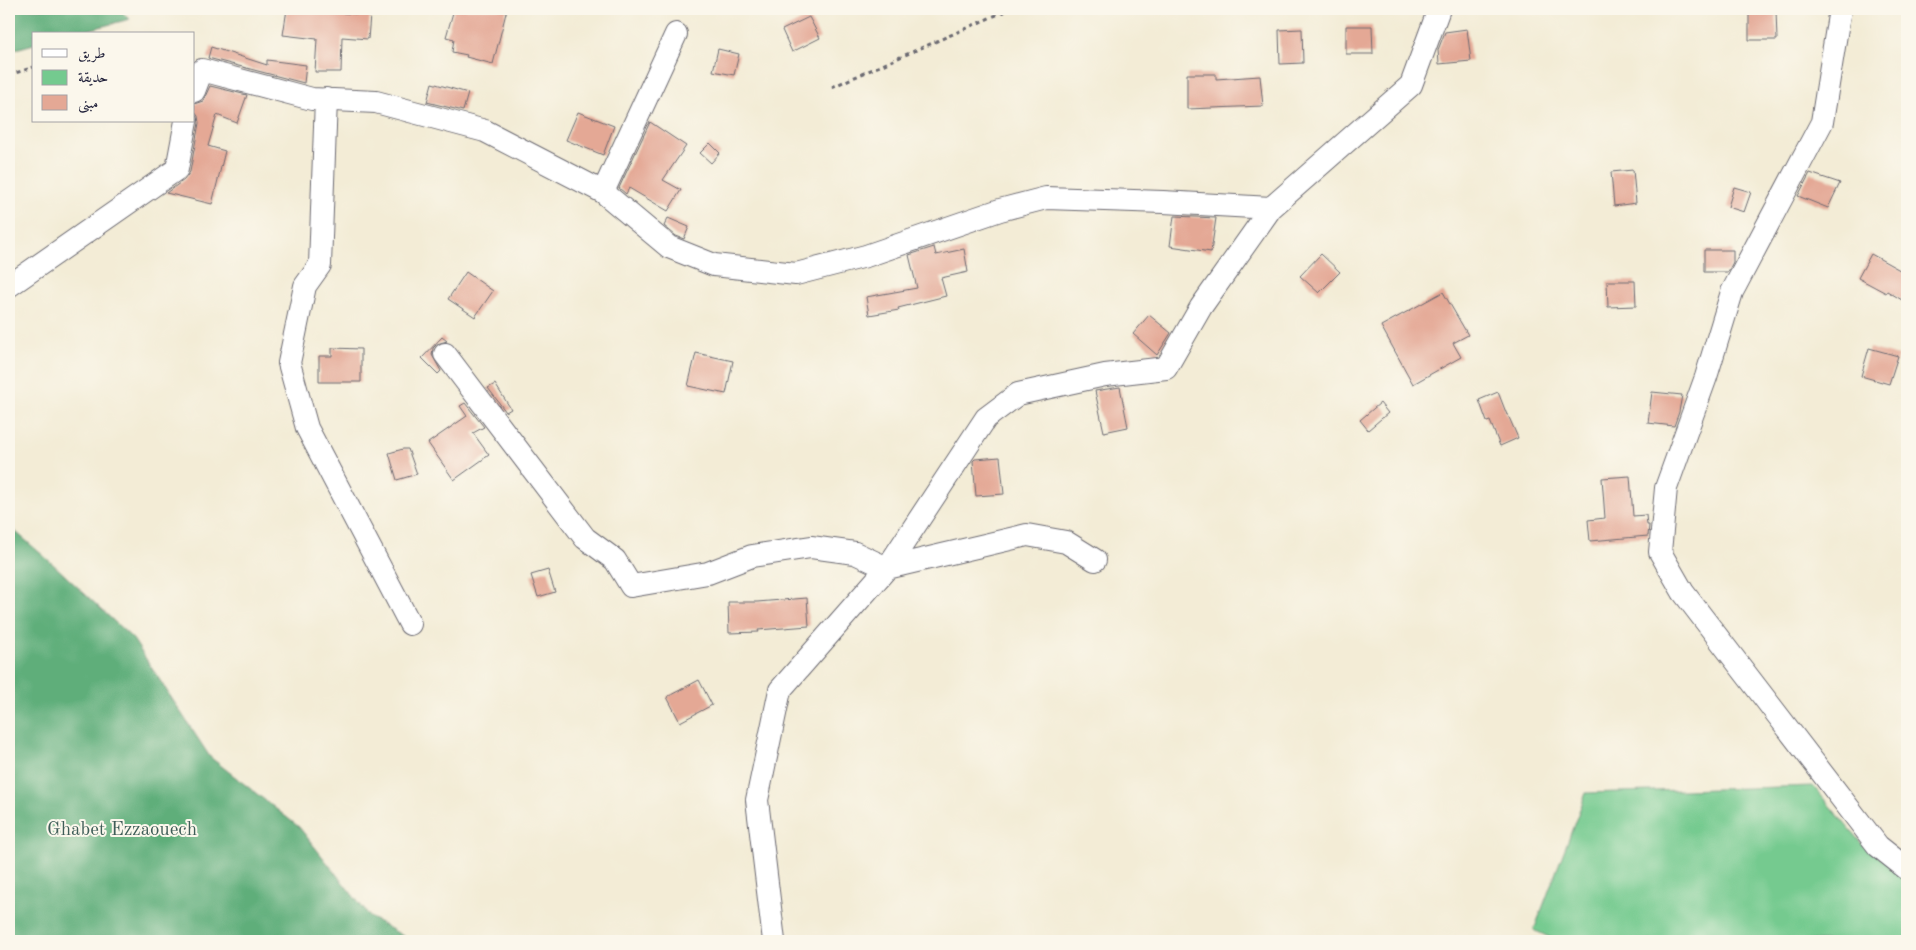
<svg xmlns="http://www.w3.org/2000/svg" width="1916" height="950" viewBox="0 0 1916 950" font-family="'Old Standard TT',Amiri,serif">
<rect width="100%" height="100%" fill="#fbf7ec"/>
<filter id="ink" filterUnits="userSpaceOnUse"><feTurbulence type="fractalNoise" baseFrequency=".02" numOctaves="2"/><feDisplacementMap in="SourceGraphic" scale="10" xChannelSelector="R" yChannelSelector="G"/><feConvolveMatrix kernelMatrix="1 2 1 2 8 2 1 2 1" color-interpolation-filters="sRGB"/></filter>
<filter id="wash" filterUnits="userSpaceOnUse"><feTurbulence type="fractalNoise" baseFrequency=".0096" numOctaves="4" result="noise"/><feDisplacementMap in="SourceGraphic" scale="20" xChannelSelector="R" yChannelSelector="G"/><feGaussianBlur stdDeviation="1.12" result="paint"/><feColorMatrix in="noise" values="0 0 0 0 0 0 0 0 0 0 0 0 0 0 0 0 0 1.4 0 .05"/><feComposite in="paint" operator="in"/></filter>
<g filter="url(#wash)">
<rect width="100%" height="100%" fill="#f3ecd6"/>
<path fill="#74ca8f" stroke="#4b7665" d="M1813,786L1862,844L1905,875L1907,879V941H1557L1534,930L1586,793Z"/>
<path fill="#5fae7a" stroke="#40685a" d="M9,9H118L130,19L73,34H34V44L9,51Z
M9,526L53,564L133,639L210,757L299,827L370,917L412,941H9Z"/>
<g id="blocks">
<path fill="#e4a895" d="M287,9L370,15L368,39L342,37L341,72H315L317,39L283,35Z
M454,9H507L493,64L466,57L467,55L452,52L454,39L446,37Z
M1749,9L1776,10L1777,40H1749Z
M809,17L820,38L792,52L782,30Z
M1346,26H1372L1373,54H1346Z
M1302,29L1303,63L1280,64L1279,30Z
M1467,29L1471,61L1439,64L1438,50L1445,32Z
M211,47L267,65V60L306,65L304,83L208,58Z
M718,49L739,54L734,75L713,71Z
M1187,74H1216V79L1260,76L1263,106L1187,109Z
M432,83L468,93L463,111L427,102Z
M210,86L247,95L237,123L217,115L208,146L225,151L212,204L166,193L184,180L190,172L199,123L198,116L194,111V104L203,101Z
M578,112L614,126L603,155L566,140Z
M650,122L686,146L663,180L681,190L668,211L629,188L626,194L619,188Z
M710,143L720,153L711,163L700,153Z
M1633,170L1636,203L1614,206L1611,172Z
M1810,173L1840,183L1828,208L1798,196Z
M1734,187L1751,192L1744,212L1728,207Z
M1174,216L1216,218L1211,252L1170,246Z
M668,218L689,227L684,239L676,236L664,226Z
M934,247L936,255L964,249L968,272L941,278L946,296L898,308L899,310L869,315L866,297L917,288L909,255Z
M1704,250H1733V262L1728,272H1704Z
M1321,254L1340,272L1319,293L1300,276Z
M1871,254L1907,274V303L1887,291L1886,293L1858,278Z
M466,272L493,291L475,317L448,299Z
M1607,281H1635L1636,306L1608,307Z
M1443,292L1468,335L1453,343L1461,357L1413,384L1381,326Z
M1149,315L1171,333L1157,355L1133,334Z
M442,337L447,341L437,344L433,348L432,355L441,371L438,374L422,358Z
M332,348L361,349V382H319V356H332Z
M1869,348L1898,356L1889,384L1861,376Z
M696,353L733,361L726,394L688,386Z
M495,384L511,409L506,412L488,388Z
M1120,387L1128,427L1104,432L1095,391Z
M1498,392L1507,415H1508L1518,438L1500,446L1490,421L1487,422L1479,400Z
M1652,392L1682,395L1679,412L1674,426L1648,423Z
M465,403L484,427L473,433L489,455L454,480L428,443L467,416L460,406Z
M1380,403L1388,413L1368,430L1360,420Z
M403,449H408L417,474L397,480L389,453Z
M1000,457L1004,494L976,496L973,461L975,459Z
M1630,476L1633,516L1646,515L1647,525H1649L1648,536L1590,541L1588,520L1605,518L1602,478Z
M548,570L555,592L538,597L531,575Z
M807,598L809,626L758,630L759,632L729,633L728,602H757Z
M699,680L712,705L680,722L667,697Z"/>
</g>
</g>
<g filter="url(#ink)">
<use href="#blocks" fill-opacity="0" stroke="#6b6971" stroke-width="1"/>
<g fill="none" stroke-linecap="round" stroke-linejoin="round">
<defs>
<path id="minor" d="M1840,9L1822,122L1732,292L1706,377L1666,488L1660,552L1683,592L1878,846L1907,869
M194,91L202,70L312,99L376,102L485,131L603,192L669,247L714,265L796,274L866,256L1000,210L1046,198L1163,202L1271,208
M326,99L320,265L305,286L289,363L307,428L410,624
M603,192L676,34
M9,286L177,169L186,121
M445,354L585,538L615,560L631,586L708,573L752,556L811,547L855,553L887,568L1027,535L1066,542L1095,560
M774,941L757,800L780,690L887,568L986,418L1018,394L1105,375L1166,368L1201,307L1271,208L1411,85L1439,9"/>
</defs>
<use href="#minor" stroke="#6b6971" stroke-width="24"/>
<path stroke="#6b6971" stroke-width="3" stroke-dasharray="4 4" stroke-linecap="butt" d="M9,75L34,67
M832,87L1010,9"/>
<use href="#minor" stroke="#fff" stroke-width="22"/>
</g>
</g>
<g text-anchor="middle" stroke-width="4" stroke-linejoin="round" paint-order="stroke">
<g font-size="19" fill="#3f5d58" stroke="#fbf7ec">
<text x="122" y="835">Ghabet Ezzaouech</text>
</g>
</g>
<rect width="1916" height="950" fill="none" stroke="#fbf7ec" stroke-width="30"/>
<rect x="32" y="32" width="162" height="90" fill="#fbf7ec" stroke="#a4a2a5"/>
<rect x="42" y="49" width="25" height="8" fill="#ffffff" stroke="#a4a2a5"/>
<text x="78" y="58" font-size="15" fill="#22223b">طريق</text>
<rect x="42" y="70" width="25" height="15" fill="#74ca8f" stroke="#a4a2a5"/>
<text x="78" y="82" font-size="15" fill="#22223b">حديقة</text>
<rect x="42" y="95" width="25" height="15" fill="#e4a895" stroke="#a4a2a5"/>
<text x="78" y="108" font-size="15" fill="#22223b">مبنى</text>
</svg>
